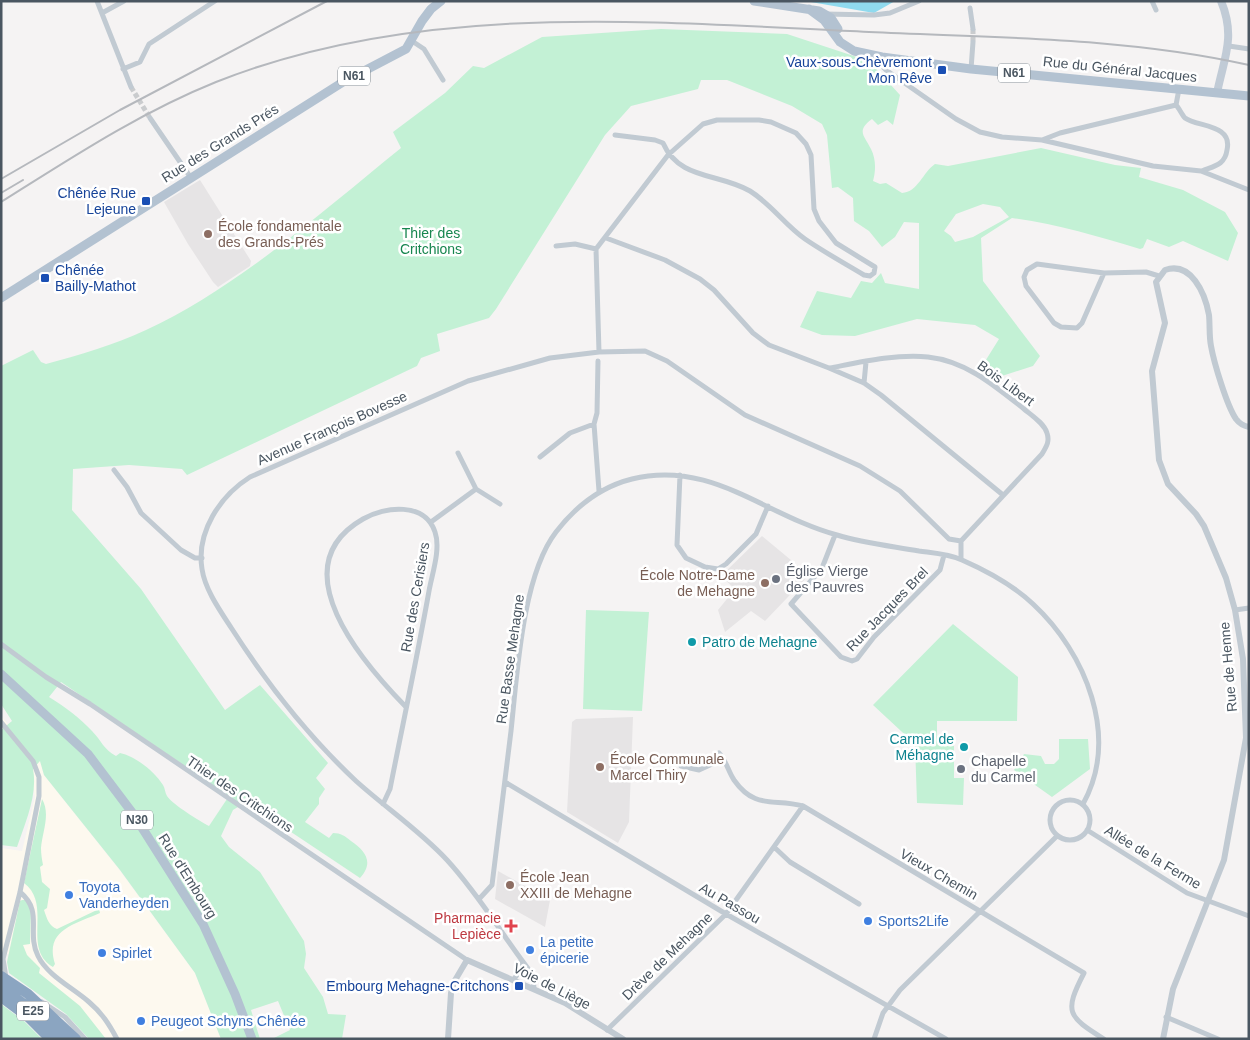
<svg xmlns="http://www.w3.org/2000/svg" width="1250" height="1040" viewBox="0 0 1250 1040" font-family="Helvetica,sans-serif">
<rect width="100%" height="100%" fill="#f5f3f3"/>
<path fill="#fdf9ef" d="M1,716L40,761L44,775L118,868L195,973L221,1039H98L21,960L1,951V848L22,851L35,797L28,762L1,731Z"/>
<path fill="#e6e4e5" d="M200,180L251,261L250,266L218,287L213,282L188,244L164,202Z
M762,536L809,575L765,621L751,611L725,632L718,610L735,589L721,576Z
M633,717L629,822L618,843L567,812L572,722L576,719Z
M498,871L550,900L545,927L495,899Z"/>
<path fill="#c3f1d5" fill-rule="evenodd" d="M661,29L787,34L869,61L900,95L893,125L887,120L878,125L872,119C856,131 864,135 871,149C876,159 876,170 873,181L880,184L886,183L902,193C918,192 923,172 935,164L948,166L1041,148L1115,165L1141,168L1139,177L1183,190L1225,212L1238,233L1228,261L1183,241L1169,247L1147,239L1143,248L1140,249C1097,236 1056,224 1012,218L981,238L983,281L1040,356L1033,366L1002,376L984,363L999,339L975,325L917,319L855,336L822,335L800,327L817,291L851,298L861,281L872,283L881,273L885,283L919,289V223L904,222L895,237L882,247L869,231L854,221L853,198L838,187L832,188L827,135L822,124L792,106L727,80H701L698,89L631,106L605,135L496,309L489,318L437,334L440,351L421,358L417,366L187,475L182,469L129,465L73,469L72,510L141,589L225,710L260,685L328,763L316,778L325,789L319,798V804L305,822L329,838L333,833C341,833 345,836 351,841C366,851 374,863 360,878L246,802L233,810L221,836L229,847L260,872L304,941L306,954L304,968L323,997L328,1014L346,1015L342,1039H272L290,1030L278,1001L251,1010L260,1039H221L195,973L120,870L44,775L40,761L33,769C38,795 25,823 17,847L1,845V730L12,721L1,704V366L33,350L41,362L46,364C80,355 113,345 146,330C237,288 323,211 401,148L393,132L445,93L473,66L484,68L542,37ZM983,204L1000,207L1009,217L973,237L955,242L951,236L944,231L956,214ZM61,682L229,796L209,826C200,821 173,805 167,796C165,793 165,788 163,785C154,771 135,756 120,753L116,756C104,750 101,740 92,731C79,717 65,707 49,697Z
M586,610L649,612L642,711L583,709Z
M953,624L1018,677L1017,721H937V737L954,738V778H964L963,805L917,803L915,744L873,705Z
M1059,739H1088L1090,769L1052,797L1014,770L1024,754L1041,756L1045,764H1054L1059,759Z
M42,799C51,814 42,833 41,848C41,854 42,860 43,865L40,867L42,882L50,889L47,908L44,910C47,919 49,926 57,929L99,909L100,913C75,924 44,930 55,964L53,967C21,948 53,905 24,883Z
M22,900H27L31,911L30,944L23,945L27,955L40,968L39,973L80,1006L106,1039H89L66,1014L9,973L7,962L20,901Z
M1,1004L25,1022L42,1039H1Z"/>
<path fill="#90daee" d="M805,1H895L874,13Z"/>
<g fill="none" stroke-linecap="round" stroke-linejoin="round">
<path stroke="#caccce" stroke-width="5" stroke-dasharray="5 2.5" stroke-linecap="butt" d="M973,29V42
M131,87L150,118"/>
<path stroke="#c1cad2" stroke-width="5" d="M97,1L131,87
M1152,1L1156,10
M970,8L973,29
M102,13L124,1
M825,14L874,15L890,13L919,1
M412,41L424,49L443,80
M1229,46L1249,49
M882,57V66L886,70L956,119L980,132L1002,137L1042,140L1153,166L1201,171L1249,190
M123,69L140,62L149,44L215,1
M971,69L973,42
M1179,89L1176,105C1179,108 1182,115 1185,118C1197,127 1233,124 1227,150C1225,165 1214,166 1202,171
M150,118L191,178
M1042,140L1060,133L1176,105
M606,238L665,260L700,279L714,290L753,333L769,345L829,368L864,383L881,395L1003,495
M556,246L575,244L596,249
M1104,273L1082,323L1077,328L1061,327L1054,323L1026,286L1024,277L1027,270L1037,264L1104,273L1146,272L1159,276
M599,352L596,249L668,155L703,124L717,120H759L771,122L796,133L806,144L811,155L814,209L819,221L836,243L875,267L874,273L870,276L864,275C844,263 824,252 805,239C785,225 771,204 750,191C719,173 679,180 663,143L655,140L615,135
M830,368C861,362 895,354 928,357C966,361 995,386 1024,409C1031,415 1044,423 1047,433C1050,442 1046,447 1042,454L961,541
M864,383L866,362
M594,424L597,413L598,361
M458,453L476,489L500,504
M540,457L570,433L594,424L599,491
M114,470L127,487L141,513L181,550L195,558H202
M680,475L677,545L686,558L705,567L718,569L726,564L756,534L768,506
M431,522L476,489
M835,535L822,568L791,604L841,657L852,661L857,659L874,637L940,570L944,555
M1235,610L1249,608
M1,644L46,677L90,704L467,960
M1,722L33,761L39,777V796L20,892L3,959L6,978
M719,753C726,760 728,771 734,780C755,810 774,798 803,806L1084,973C1064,1012 1067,1016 1104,1039
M681,766L699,770L723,759
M505,782L726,914L946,1039
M1050 820a20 20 0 1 1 40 0a20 20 0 1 1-40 0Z
M383,804L390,789C403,723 417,658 429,591C432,574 441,549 435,532C425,502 385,506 363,519C279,567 363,663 406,707
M1087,830L1187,893L1249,916
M774,847L790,862L859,904
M20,892C44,912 26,932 38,956C47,975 73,988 89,1002C102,1013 109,1024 117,1039
M480,898L492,885C498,834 505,782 511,731C517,676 522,576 556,532C576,506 600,487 632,479C710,459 766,516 837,535C863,543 891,546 919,551C933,553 949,554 962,560C987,571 1013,585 1033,604C1086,653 1120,737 1083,804
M514,979L522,968L521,961
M534,989L533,975C503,937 481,897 447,860C420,831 386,808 356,781C308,736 268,685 232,629C221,612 205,590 202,569C196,532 220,496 250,477L468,381L550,358L599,352L645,351L667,361L745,415L860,466L900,491L949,539L961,541V559
M42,1002L65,1017L85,1039
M1166,1017L1218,1039
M607,1030L726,914L803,806
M874,1039L883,1013L900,990L1057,836"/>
<path stroke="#c1cad2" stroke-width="6" d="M448,1039L451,993L454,982L467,960L565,1003L623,1039
M1163,1039L1173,989L1224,860L1246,738L1243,659L1235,610L1226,578L1204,526L1196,514L1168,484L1159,460L1152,371L1165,323L1156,282L1165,270C1191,261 1205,293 1209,315C1210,325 1209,336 1211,346C1214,363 1227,406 1236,419C1239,423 1244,426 1249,427"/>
<path stroke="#c1cbd6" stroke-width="8" d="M1217,93C1224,58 1236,37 1221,1"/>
<path stroke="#b3c2d1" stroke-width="9" d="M754,1L819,11L831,18L838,29
M809,9L824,20L840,42L854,51L882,57L971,69L1249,96
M1,298L343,82L406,49L422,21L431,9L441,1
M1,674L88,754L134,815L203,924L235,994L252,1039"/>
<path stroke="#8ba5c1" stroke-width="10" d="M1,976L28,994L76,1039
M1,987L35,1012L62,1039
M1,997L29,1018L50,1039"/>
<path stroke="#b5b8bd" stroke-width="2" d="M1,179L120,110L327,1
M1,193L23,180
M1,202C71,158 139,113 216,82C421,0 653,22 869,32C996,38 1124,37 1249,65"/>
</g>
<g fill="#1a4fb4" stroke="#fff" stroke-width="2">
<rect x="937" y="65" width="10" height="10" rx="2.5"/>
<rect x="141" y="196" width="10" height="10" rx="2.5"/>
<rect x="40" y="273" width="10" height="10" rx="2.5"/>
<rect x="514" y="981" width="10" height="10" rx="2.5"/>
</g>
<g fill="#8d6e63" stroke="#fff" stroke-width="2">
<circle cx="208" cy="234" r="5"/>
<circle cx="765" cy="583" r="5"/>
<circle cx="600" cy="767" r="5"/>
<circle cx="510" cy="885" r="5"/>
</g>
<g fill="#6b7280" stroke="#fff" stroke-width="2">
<circle cx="776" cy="579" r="5"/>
<circle cx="961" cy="769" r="5"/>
</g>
<g fill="#0f9aa8" stroke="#fff" stroke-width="2">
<circle cx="692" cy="642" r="5"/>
<circle cx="964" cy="747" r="5"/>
</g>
<g fill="#3f7fe0" stroke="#fff" stroke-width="2">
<circle cx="69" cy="895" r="5"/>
<circle cx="868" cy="921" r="5"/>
<circle cx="530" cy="950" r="5"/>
<circle cx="102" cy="953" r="5"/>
<circle cx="141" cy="1021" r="5"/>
</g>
<path fill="#e0444e" stroke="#fff" stroke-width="2" d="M508.5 918.5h5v5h5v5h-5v5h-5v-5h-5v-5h5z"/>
<g text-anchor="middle" stroke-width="5" stroke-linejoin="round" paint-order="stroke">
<g fill="#fff" stroke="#808990" stroke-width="1">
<rect x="998" y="63.5" width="32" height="19" rx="4"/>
<rect x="338" y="66.5" width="32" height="19" rx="4"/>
<rect x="121" y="810.5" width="32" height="19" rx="4"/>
<rect x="17" y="1001.5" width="32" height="19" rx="4"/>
</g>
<g font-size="12" font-weight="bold" fill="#4a5661">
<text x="1014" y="77">N61</text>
<text x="354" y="80">N61</text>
<text x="137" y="824">N30</text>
<text x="33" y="1015">E25</text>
</g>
<g font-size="14" fill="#164399" stroke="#fff" text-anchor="end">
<text x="932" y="67">Vaux-sous-Chèvremont<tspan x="932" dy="16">Mon Rêve</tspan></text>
<text x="136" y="198">Chênée Rue<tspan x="136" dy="16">Lejeune</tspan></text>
<text x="55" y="275" text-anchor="start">Chênée<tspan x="55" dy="16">Bailly-Mathot</tspan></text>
<text x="509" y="991">Embourg Mehagne-Critchons</text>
</g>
<g font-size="14" fill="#4a5661" stroke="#fff">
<text transform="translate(1120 69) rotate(6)" y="5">Rue du Général Jacques</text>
<text transform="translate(220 143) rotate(-32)" y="5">Rue des Grands Prés</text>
<text transform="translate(1006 383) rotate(36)" y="5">Bois Libert</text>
<text transform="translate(332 428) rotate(-24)" y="5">Avenue François Bovesse</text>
<text transform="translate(415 597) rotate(-80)" y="5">Rue des Cerisiers</text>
<text transform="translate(887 609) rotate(-46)" y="5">Rue Jacques Brel</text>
<text transform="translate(510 659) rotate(-82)" y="5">Rue Basse Mehagne</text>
<text transform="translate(1228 667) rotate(-95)" y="5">Rue de Henne</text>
<text transform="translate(240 794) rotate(34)" y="5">Thier des Critchions</text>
<text transform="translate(1153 857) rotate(31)" y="5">Allée de la Ferme</text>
<text transform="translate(939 874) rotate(30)" y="5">Vieux Chemin</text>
<text transform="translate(188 876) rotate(58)" y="5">Rue d'Embourg</text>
<text transform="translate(730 903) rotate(30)" y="5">Au Passou</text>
<text transform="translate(667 956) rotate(-44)" y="5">Drève de Mehagne</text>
<text transform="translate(552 986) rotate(27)" y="5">Voie de Liège</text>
</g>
<g font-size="14" fill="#785e54" stroke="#fff" text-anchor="start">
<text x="218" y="231">École fondamentale<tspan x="218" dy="16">des Grands-Prés</tspan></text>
<text x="755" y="580" text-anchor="end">École Notre-Dame<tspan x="755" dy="16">de Mehagne</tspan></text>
<text x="610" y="764">École Communale<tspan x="610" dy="16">Marcel Thiry</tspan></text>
<text x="520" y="882">École Jean<tspan x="520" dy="16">XXIII de Mehagne</tspan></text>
</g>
<g font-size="14" fill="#17864f" stroke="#fff">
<text x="431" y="238">Thier des<tspan x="431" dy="16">Critchions</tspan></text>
</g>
<g font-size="14" fill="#5b616d" stroke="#fff" text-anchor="start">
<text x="786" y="576">Église Vierge<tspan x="786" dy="16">des Pauvres</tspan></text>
<text x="971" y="766">Chapelle<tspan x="971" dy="16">du Carmel</tspan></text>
</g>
<g font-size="14" fill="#0d838f" stroke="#fff" text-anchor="start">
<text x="702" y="647">Patro de Mehagne</text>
<text x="954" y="744" text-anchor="end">Carmel de<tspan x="954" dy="16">Méhagne</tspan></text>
</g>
<g font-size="14" fill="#366cbe" stroke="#fff" text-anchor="start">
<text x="79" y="892">Toyota<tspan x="79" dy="16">Vanderheyden</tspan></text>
<text x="878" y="926">Sports2Life</text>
<text x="540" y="947">La petite<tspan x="540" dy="16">épicerie</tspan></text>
<text x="112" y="958">Spirlet</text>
<text x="151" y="1026">Peugeot Schyns Chênée</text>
</g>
<g font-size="14" fill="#be3a42" stroke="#fff" text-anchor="end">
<text x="501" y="923">Pharmacie<tspan x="501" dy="16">Lepièce</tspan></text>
</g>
</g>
<rect width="1250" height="1040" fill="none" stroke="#4a5661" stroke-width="5"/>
</svg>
